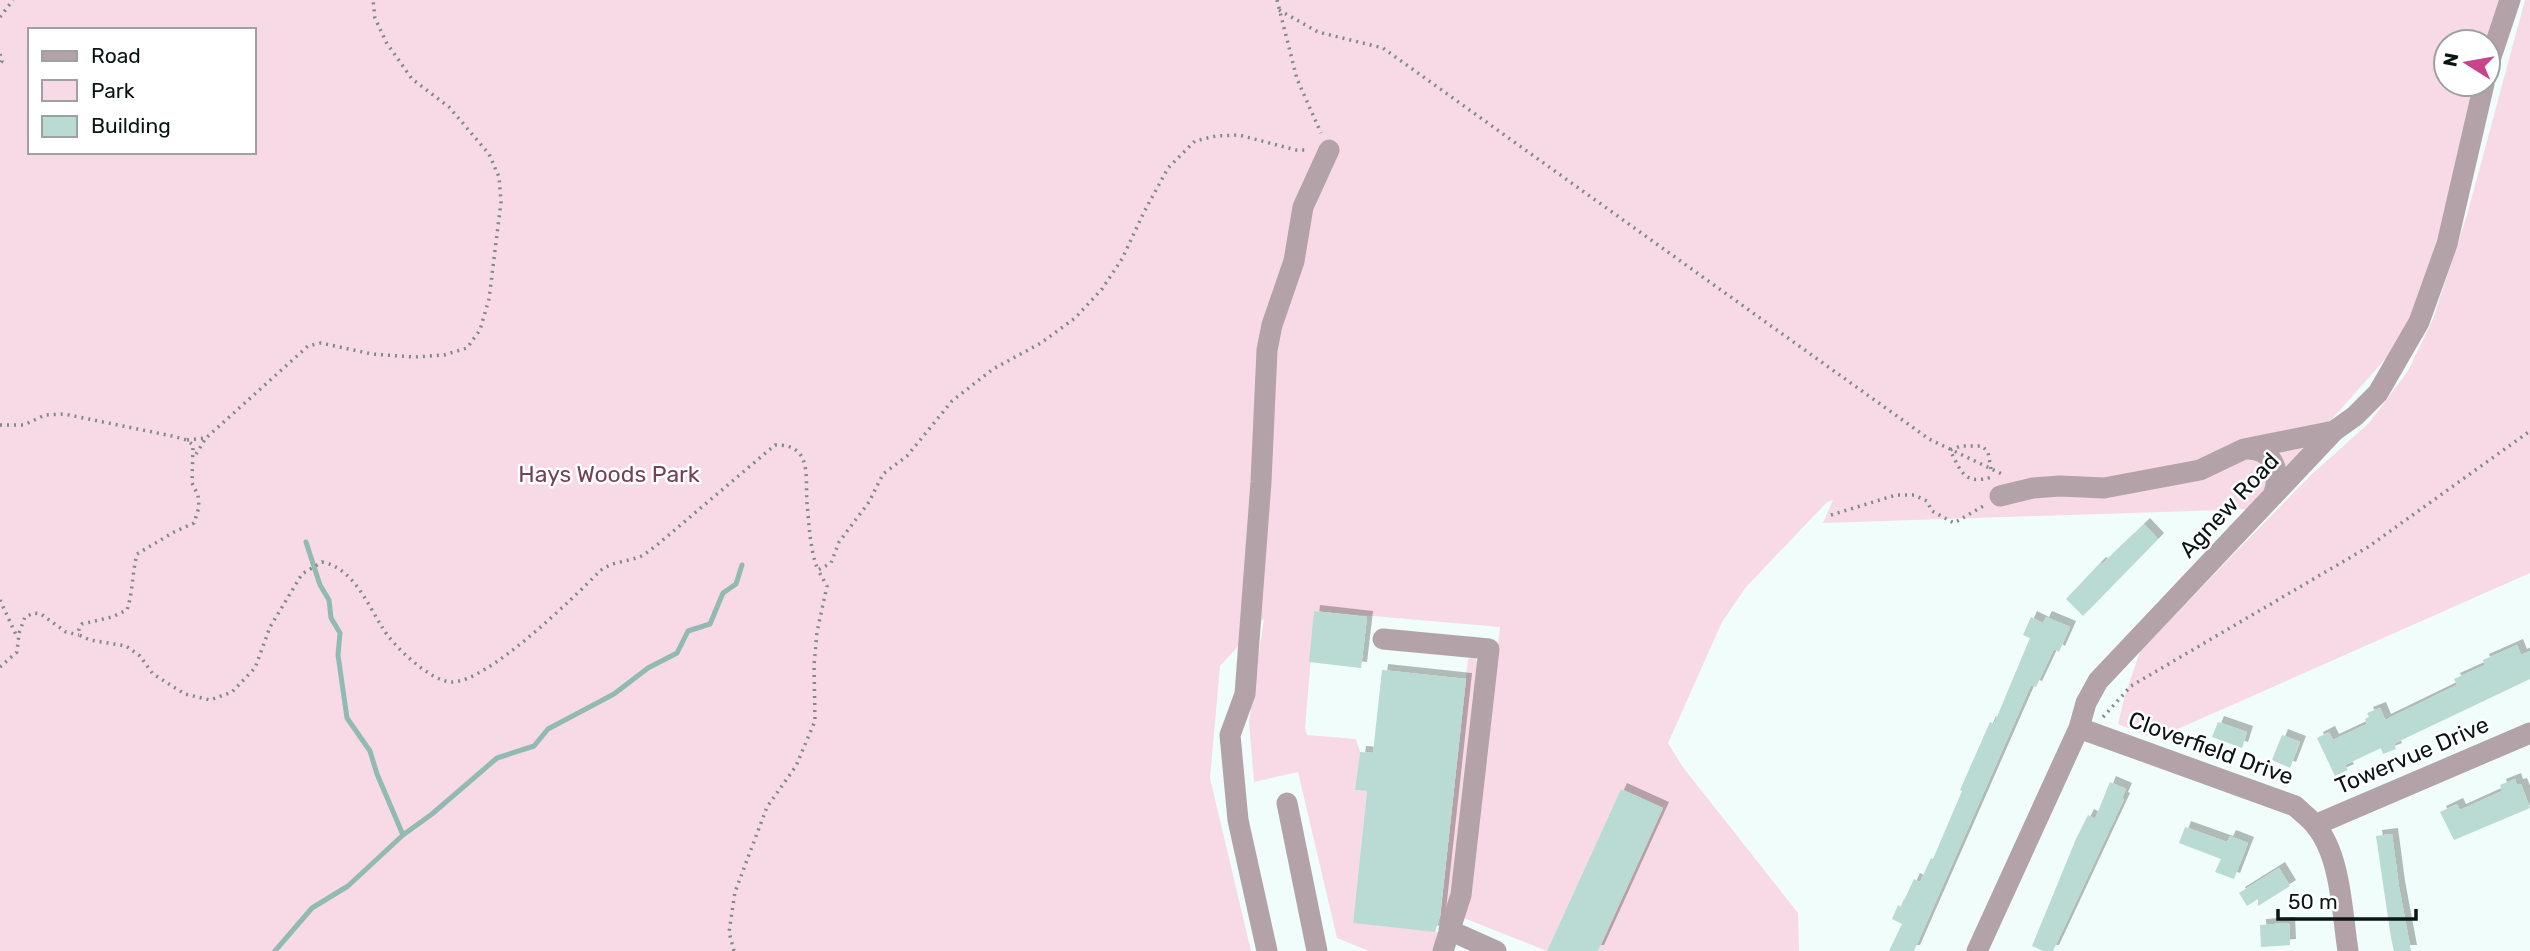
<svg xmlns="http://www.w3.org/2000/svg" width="2530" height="951" viewBox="0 0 2530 951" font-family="Rubik,sans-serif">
<defs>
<filter id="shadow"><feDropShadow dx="6" dy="-6" stdDeviation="0" flood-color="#0004"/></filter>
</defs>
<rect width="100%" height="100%" fill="#f0fdfa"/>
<path fill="#f7dae5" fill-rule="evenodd" d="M0,0H2509L2488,42H2446V84H2484L2411,330L2252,509L1823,523L1833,500L1827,502L1746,587L1722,622L1668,743L1682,766L1798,913L1799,951H1598L1663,808L1621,789L1547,951L1464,918L1472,888L1500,627L1315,611L1305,728L1307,735L1356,739L1360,752L1355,790L1367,791L1353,923L1439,932L1468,659L1474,657L1481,668L1458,871L1436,951H1369L1337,938L1298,772L1254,782L1249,722L1264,618L1220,666L1210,778L1251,951H0ZM30,30H254V152H30Z
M2525,0H2530V573L2155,739L2118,724L2125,695L2141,649L2312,474L2369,423L2408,371L2433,319L2467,215Z"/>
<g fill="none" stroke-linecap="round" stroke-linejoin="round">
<path stroke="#91bab2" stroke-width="5" d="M306,542L320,585L329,600L331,618L340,633L338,655L347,718L370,751L377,774L403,835
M275,951L312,908L348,886L403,835L432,814L497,758L534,746L548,729L614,694L648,668L677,653L688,631L710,624L723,593L736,584L742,565"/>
</g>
<path fill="#b9dbd4" filter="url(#shadow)" d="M2144,524L2158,539L2083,616L2066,599L2100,563L2102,564Z
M1314,611L1367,617L1361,668L1309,662Z
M2031,617L2043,623L2046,617L2070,627L2059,652L2054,649L2036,687L2031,685L1914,951H1889L1902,924L1892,919L1898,905L1901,907L1914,879L1920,882L1931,858L1933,859L1962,791L1960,790L1990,722L1994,724L2030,638L2023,635Z
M2517,645L2521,655L2530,651V679L2408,737L2394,744L2396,749L2383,754L2381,748L2345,765L2348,770L2335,776L2317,738L2329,732L2333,740L2367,724L2365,719L2369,717L2367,713L2380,708L2385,720L2457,685L2454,679L2485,665L2483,660Z
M1382,670L1466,679L1440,916L1435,932L1353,923L1367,791L1355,790L1360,752L1373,753Z
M2218,722L2247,732L2242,748L2212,737Z
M2282,735L2300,742L2290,768L2272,760Z
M2515,779L2517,785L2521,784L2530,808L2454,840L2440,812L2457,804L2460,810L2502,791L2500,785Z
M2110,782L2126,789L2122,798L2124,799L2053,951H2043L2032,946L2076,839L2088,815L2095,819Z
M1621,789L1663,808L1598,951H1547Z
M2185,827L2227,842L2230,836L2248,843L2234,879L2215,872L2221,859L2179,843Z
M2392,834L2399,887L2411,951H2394L2391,938L2376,836Z
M2279,868L2290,886L2258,906V899L2247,906L2239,893Z
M2289,923L2290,945L2261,947L2260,925Z"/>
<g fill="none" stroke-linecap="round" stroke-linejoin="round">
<path stroke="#7e8b88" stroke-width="3.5" stroke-dasharray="2 5" stroke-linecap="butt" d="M1277,0L1297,79L1321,133
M1279,10L1318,32L1383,48L1929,439L2004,475
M0,17L13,0
M0,54L2,61L0,64
M0,425H24L45,415L64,414L172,436L187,440L193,445L192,483L198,495L199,507L194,523L174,532L137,554C132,573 133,592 127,610L112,617L82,624L79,629V635L90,640L126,646L140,656L153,674L185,694L210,700L232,692L255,668L270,627L302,574L322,562C353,568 367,603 382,627C392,645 430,681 451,682C487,683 573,598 599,572C609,562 626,562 639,557C645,555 651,549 657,545L775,445C813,444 805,477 807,503C809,524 810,551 818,570L831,563L839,542L869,502L883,474L907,456L952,401L993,369L1041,343L1075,318L1102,289L1122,259L1144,212L1168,168L1195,141L1216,136L1239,135L1296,150H1308
M187,440L206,438L308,346L321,343L372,354L414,357L444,355L467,348L480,330L489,299L501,202L499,177L489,154L449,107L412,79L386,42L375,18L373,0
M196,454L206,438
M1991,469L1988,452L1982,446H1961L1950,450C1962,473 1964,485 1992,477
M1831,515L1896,495H1914L1927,501L1932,511L1954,523L1985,505
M0,600L17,637
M0,667L17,652L19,633L25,617L34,613L41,614L66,632L79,635
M2103,717L2131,686L2368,547L2530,431
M734,951L729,932L735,892L767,807L796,766L815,721L814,665L817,632L827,586L818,570"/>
<path stroke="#b3a3a9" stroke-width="21" d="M2488,66L2510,0
M2245,449C2274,448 2282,472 2273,496
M2000,496L2033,488L2060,486L2104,488L2200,470L2244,449L2334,431
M1383,639L1489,649L1461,895L1443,951
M2079,728L2295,806C2301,812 2310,818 2315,825C2341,855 2342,913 2348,951
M1287,803L1317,951
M2315,825L2530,733
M1449,930L1496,951
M1267,951L1238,820L1230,735L1245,694L1261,482L1267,350L1272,325L1294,261L1303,207L1329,150
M1977,951L2079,728L2086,703L2098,681L2334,431L2355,416L2378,393L2419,322L2447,244L2484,84"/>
</g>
<g text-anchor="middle" stroke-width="5" stroke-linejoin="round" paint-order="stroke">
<g font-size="23" fill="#744258" stroke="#fff">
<text x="609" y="482">Hays Woods Park</text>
</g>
<g font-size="23" fill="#0a1614" stroke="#fff">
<text transform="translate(2229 505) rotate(-47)" y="8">Agnew Road</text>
<text transform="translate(2211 748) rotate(20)" y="8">Cloverfield Drive</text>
<text transform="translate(2412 755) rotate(-23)" y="8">Towervue Drive</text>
</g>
</g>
<rect x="28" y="28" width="228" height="126" fill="#ffffff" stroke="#9da2a1" stroke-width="2"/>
<rect x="42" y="51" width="35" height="10" fill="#b3a3a9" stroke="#9da2a1" stroke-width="2"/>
<text x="91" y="63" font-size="21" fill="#0a1614">Road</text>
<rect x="42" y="80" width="35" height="21" fill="#f7dae5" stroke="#9da2a1" stroke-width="2"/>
<text x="91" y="98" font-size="21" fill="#0a1614">Park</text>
<rect x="42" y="116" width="35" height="21" fill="#b9dbd4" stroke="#9da2a1" stroke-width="2"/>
<text x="91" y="133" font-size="21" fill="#0a1614">Building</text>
<g transform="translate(2467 63) rotate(281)"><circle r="33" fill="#ffffff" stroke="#9da2a1" stroke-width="2"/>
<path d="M0-5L12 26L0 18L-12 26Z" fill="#c94488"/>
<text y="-10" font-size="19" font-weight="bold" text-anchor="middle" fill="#0a1614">N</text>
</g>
<path d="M2278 909v10h138v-10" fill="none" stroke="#0a1614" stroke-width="3.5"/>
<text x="2288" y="909" font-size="21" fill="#0a1614" stroke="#ffffff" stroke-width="5" paint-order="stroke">50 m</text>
</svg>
